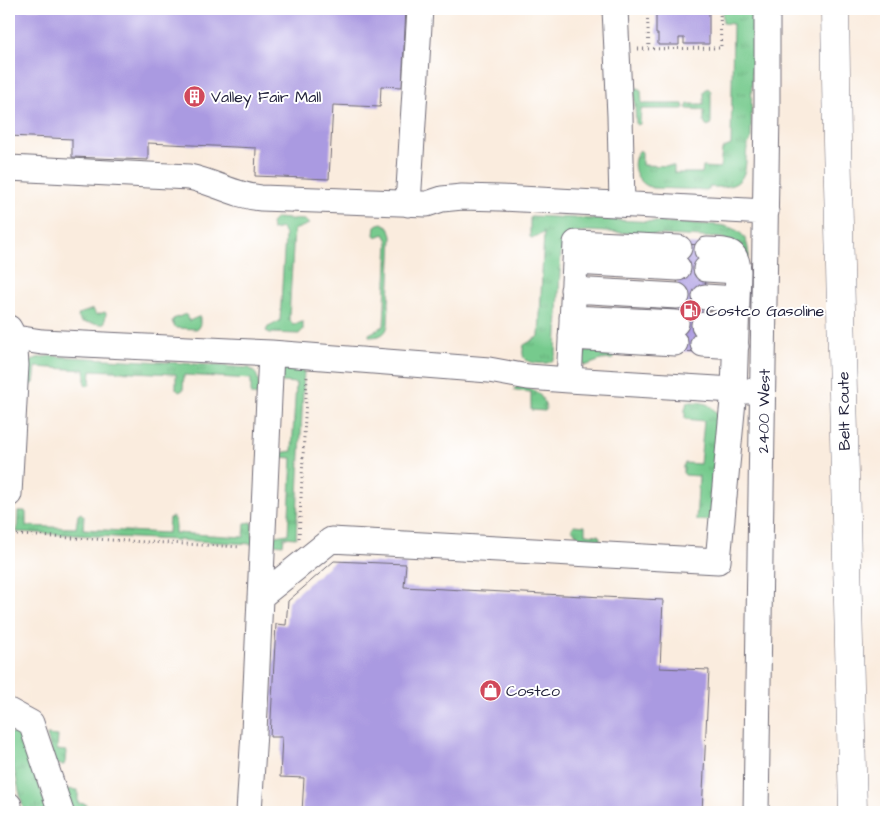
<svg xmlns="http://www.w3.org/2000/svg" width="895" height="821" viewBox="0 0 895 821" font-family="'Architects Daughter',sans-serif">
<defs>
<pattern id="grass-tufts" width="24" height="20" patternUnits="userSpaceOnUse" patternTransform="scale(1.25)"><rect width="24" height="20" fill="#76ca8d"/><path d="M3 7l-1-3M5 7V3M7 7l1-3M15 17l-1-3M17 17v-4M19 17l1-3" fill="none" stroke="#66ad7b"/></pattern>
</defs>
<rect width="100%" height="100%" fill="#fff"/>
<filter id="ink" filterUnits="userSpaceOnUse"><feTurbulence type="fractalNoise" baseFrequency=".02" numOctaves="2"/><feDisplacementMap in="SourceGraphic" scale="10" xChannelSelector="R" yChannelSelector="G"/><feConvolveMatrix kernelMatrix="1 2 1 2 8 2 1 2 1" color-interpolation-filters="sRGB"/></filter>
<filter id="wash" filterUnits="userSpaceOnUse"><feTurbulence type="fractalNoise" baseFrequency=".0096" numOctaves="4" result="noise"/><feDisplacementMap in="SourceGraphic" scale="20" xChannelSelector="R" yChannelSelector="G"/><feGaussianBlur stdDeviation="1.12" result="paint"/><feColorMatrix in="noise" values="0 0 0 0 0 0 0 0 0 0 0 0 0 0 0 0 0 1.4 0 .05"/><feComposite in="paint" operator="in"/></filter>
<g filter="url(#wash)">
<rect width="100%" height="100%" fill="#faecde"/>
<path fill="url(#grass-tufts)" stroke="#4c7664" d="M722,9H753L751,140C746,146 747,150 746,158C746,185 733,188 709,187V190L653,188C636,184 628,163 640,150L642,152V165L674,166V173H702L703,167L720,168L722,150L726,147L731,145L733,24L723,23Z
M636,88H638L641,90L642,104H683L684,108L682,109H641L640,124L637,125L636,123L634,91Z
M708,88L711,91V122L710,125L706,126L704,122V110L688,109L686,108L688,104H704V91Z
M532,216L719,225C741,229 748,235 749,258H745L723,238L587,231C575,232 565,240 561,252L556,353C555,356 554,359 552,361C548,365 527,364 524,358C522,354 523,348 524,345L539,336L544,233L532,238L530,237V218Z
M276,218L305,220L309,224L294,230L289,318L293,325L302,322H303V330L299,334L270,333L266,331L268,327L280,321L285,235L282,228L272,230L271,223Z
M382,223L389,227L392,236L388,324C387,334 380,337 370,337L369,335V334L384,326L388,241L384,234L376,237L374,235L375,226L378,224Z
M93,309L96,315L105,312L106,313L105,322L102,324L81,322L78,317L79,314Z
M186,314L189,321L198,317H200V324L198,328L196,329L176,328L174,326L172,321L173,319Z
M593,349L614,352L613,359L601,360L585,366L583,364C583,359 583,355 586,351Z
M52,356L181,363L249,368C261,375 258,383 259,396L251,395V379L184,375L183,390L179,392L176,389V374L91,370L90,384L88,386L85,384V370L36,367L34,383L31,385L26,384C28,360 28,358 52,356Z
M285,369L304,370L296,538L284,537L283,545L273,544L275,536L288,534L292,458L280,457L279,456V453L292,451L296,383L282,382V370Z
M515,387C519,387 524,387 528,388C538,390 546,401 546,410L545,411L531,410V392L515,391Z
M687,402C706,402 713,403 720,422L713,521L696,520L699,476L685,475L683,473V466L685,463L700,464L704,421L685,419V410Z
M19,511H25L26,513V526L76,528L78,515L81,513L84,516L83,529L168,533L169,518L172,517L175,519V533L244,537L245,523L252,522L253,544L17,532L18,512Z
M574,525L585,526V534L598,535L600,537V540C590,544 578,539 572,529Z
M9,733L19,734L21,737L49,812H24L9,747Z
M47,735L58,736L57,750L66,751L65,762L64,765L54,764Z
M65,789L78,790V803L86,804V812H71Z"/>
<g id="blocks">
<path fill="#aa9ae1" d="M9,9H406L402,87L381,86L380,107L333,105L329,179L255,176L256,148L148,143V160L72,157V139L9,136Z
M656,9H709V44H684V38H679V45H658V34H656Z
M679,244L707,245L703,352L674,351Z
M334,561L406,564L404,587L663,600L660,668L709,670L702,812H302L304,778L280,777L282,737H270L276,624L286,625L288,601Z"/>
</g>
</g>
<g filter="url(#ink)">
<use href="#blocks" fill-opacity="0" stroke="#6e6974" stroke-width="1"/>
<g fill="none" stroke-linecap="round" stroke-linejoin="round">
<defs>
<path id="minor" d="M615,9L620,116L622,204
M9,168L189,177C214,182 236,196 261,198L427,204L442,199L462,197L500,198L766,212
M408,204L420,9
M575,262L678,268
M706,269L738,271
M573,290L677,296
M705,297L737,299
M572,318L676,323
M704,325L736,327
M9,328L14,337L16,365L9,494
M9,337L42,342L271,353L489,370L528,377L569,380L750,391
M571,337L675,343
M703,344L736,346
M569,380L576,243L679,248
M260,597L331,540L718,561L734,390L738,271C737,248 726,251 707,250
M9,711L31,723L61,812
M9,805V812
M249,812L254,732L271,353
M756,812L767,110V9"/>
<path id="highway" d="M835,9L837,141L853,812"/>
</defs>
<use href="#minor" stroke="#6e6974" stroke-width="27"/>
<use href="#highway" stroke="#6e6974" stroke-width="29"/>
<path stroke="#6e6974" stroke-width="3" stroke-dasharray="1 4" stroke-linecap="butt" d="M647,9L649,48
M638,49L721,48L720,9
M17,535L241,547
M299,538L307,377"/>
<use href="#minor" stroke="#fff" stroke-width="25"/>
<use href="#highway" stroke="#fff" stroke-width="28"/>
</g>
</g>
<defs>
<symbol id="building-disc" viewBox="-11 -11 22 22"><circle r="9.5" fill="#d1495b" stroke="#fff"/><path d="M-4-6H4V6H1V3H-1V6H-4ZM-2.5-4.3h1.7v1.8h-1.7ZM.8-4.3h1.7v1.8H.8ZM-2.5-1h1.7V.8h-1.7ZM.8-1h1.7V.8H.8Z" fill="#fff"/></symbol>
<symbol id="fuel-disc" viewBox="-11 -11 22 22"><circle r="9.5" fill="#d1495b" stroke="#fff"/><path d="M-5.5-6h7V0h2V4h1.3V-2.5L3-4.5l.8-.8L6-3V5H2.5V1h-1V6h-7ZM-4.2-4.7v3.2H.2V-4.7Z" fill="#fff"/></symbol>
<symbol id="shop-disc" viewBox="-11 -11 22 22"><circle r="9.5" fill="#d1495b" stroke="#fff"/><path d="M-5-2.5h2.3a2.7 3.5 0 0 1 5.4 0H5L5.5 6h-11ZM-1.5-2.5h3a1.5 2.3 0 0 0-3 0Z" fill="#fff"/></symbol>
</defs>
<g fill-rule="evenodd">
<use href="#building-disc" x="182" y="84" width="25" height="25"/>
<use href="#fuel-disc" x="678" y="298" width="25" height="25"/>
<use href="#shop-disc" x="478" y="678" width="25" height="25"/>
</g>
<g text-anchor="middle" stroke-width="4" stroke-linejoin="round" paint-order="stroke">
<g font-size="16" fill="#22223b" stroke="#fff" text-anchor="start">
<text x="211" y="102">Valley Fair Mall</text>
<text x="706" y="316">Costco Gasoline</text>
<text x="506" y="696">Costco</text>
</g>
<g font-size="16" fill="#22223b" stroke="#fff">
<text transform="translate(763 411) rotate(-89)" y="6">2400 West</text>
<text transform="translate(843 411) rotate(-91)" y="6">Belt Route</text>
</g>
</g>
<rect width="895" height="821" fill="none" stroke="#fff" stroke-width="30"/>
</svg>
